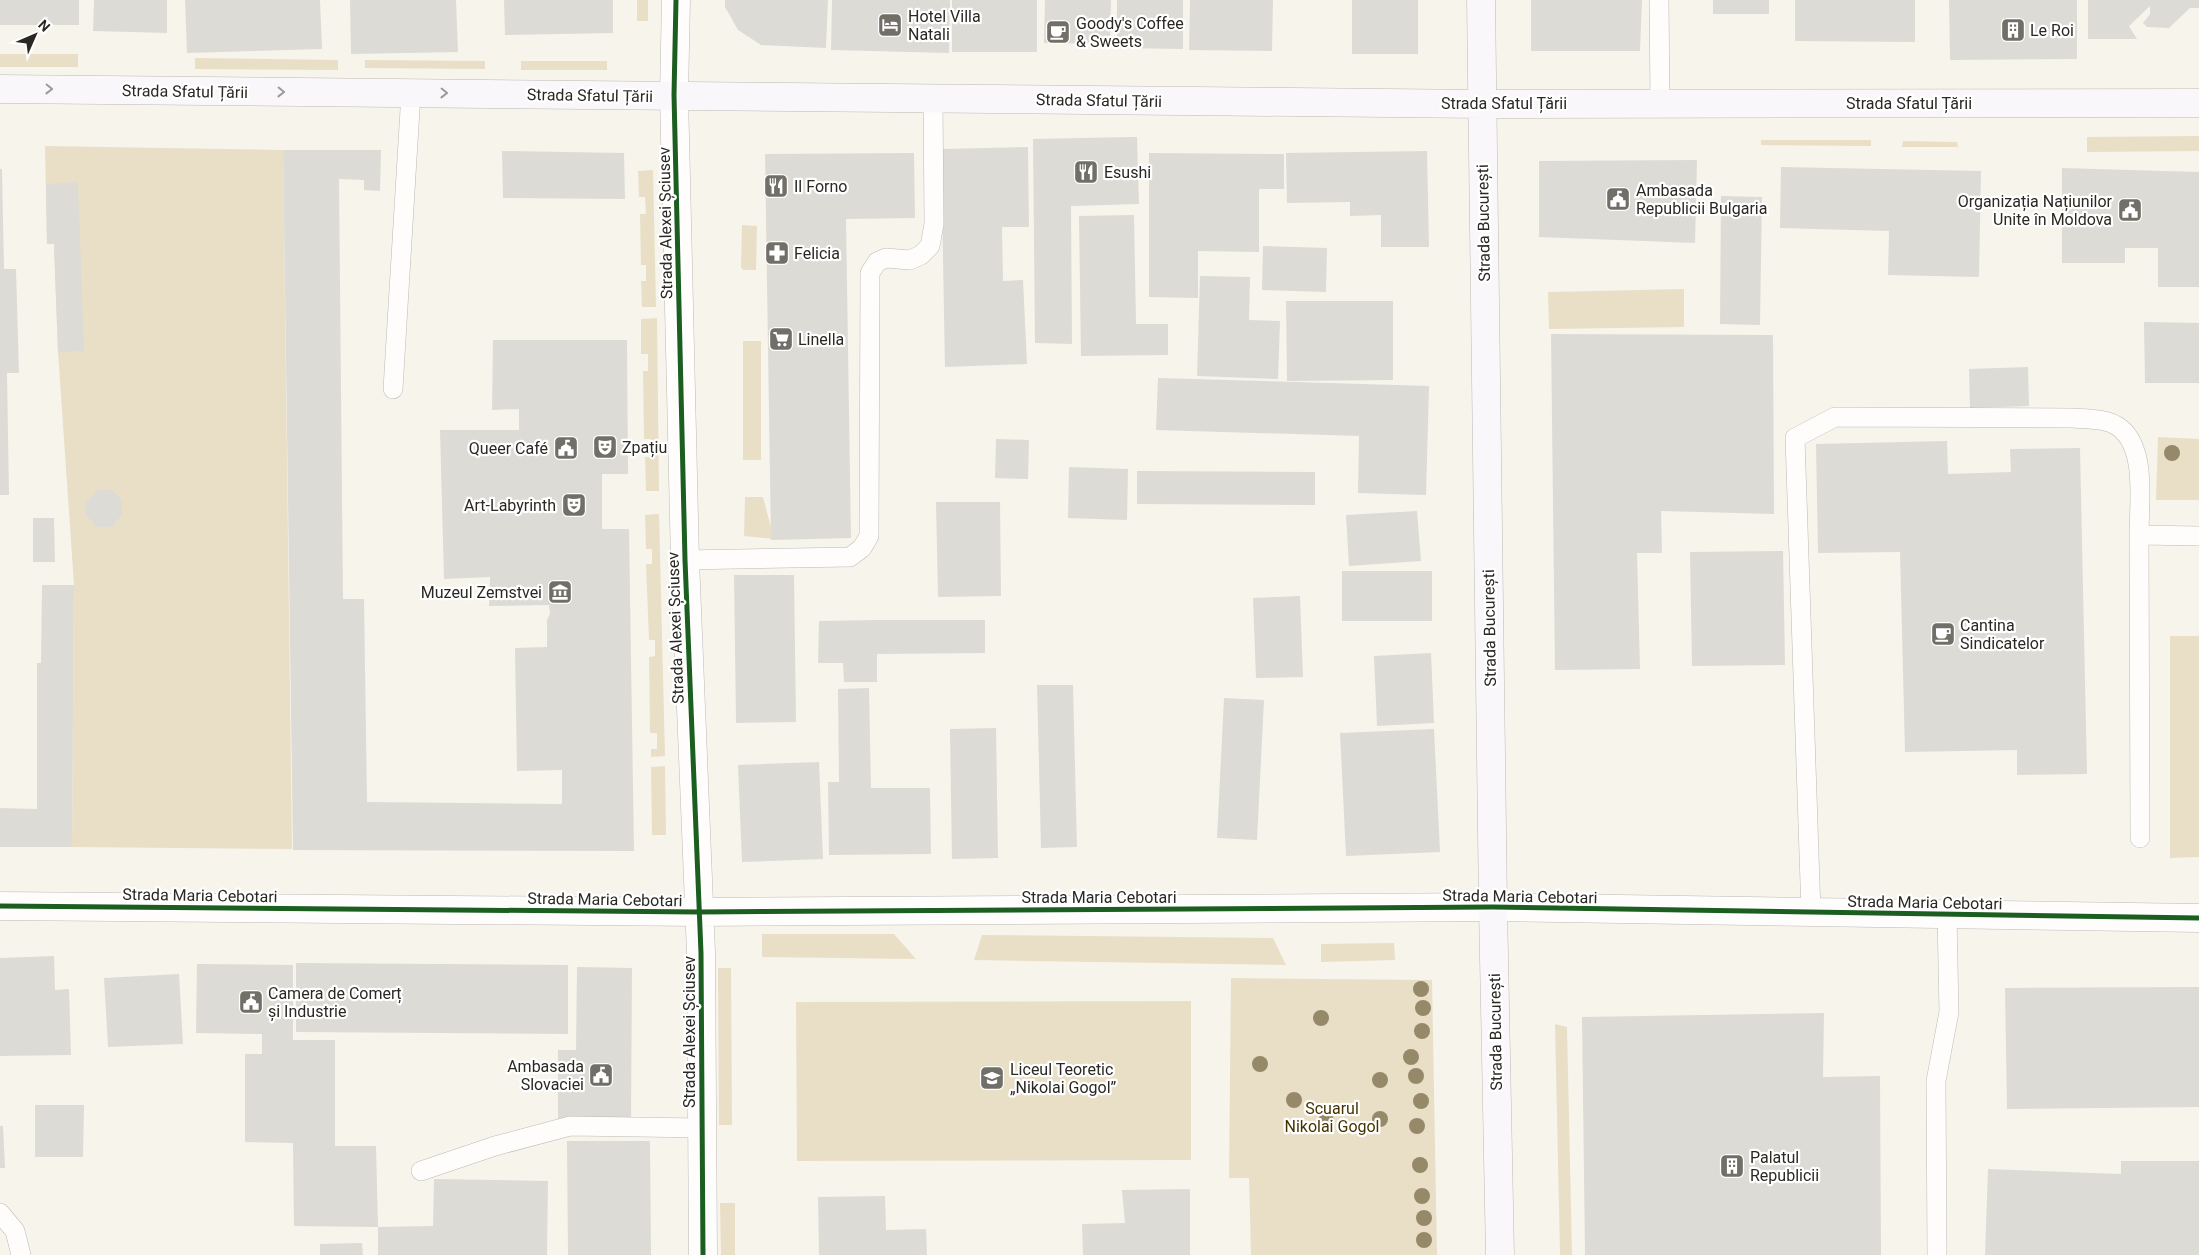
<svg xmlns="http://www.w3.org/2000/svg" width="2199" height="1255" viewBox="0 0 2199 1255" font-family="Roboto,sans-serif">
<rect width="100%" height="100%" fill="#f7f4ec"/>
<path fill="#e9dfc7" d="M637,0H648V21H637Z
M0,54H78V67H0Z
M195,58L338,60V70L195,69Z
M365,60L485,61V69L365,68Z
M521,61H607V70H521Z
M2199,136V151L2087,152V137Z
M1761,140H1871V146L1761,145Z
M1903,141L1957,142L1958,147H1902Z
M45,146L283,150L292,849L72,847L74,585L58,352L54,244H47Z
M653,170L656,307H642L641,281H646V265H641L640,214H646L645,197H639L638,171Z
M742,225L757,226L756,270H743L741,267Z
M1684,289V327L1549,329L1548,292Z
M657,318L659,491H646L645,457H651L650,439H644L643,371H648V354H641V319Z
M743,341H761V460H743Z
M2158,437L2199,439V500H2156Z
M745,497H763L774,539L744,536Z
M659,514L665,756L651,757V749H657V733H650L649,657L655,656V640H649L646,564H652V549H646L645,515Z
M2170,636H2199V857L2170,858Z
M665,766L666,835H652L651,767Z
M762,934H894L916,959L762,957Z
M982,935L1273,938L1286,965L974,960Z
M1394,943L1395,960L1321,962V944Z
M718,968H731L732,1125H719Z
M1231,978L1432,980L1437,1255H1251L1249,1178H1229Z
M1191,1001V1160L797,1161L796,1002Z
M1555,1024L1567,1027L1572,1255H1560Z
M720,1203H735V1255H721Z"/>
<path fill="#dddbd5" d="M0,0H79V25H0Z
M94,0H167V33L93,31Z
M185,0H320L322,49L187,53Z
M350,0H456L458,52L351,54Z
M504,0H613V33L505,35Z
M725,0H828L826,48L761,45L738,30L725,7Z
M832,0H950L949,53L831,50Z
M952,0H1037V52H952Z
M1045,0H1111L1110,44L1044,43Z
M1117,0H1183V49L1117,48Z
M1190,0H1273L1272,51L1189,50Z
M1352,0H1418V54H1352Z
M1531,0H1642L1640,51H1531Z
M1713,0H1769V14H1713Z
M1795,0H1915V42L1795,41Z
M1949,0H2077V59L1950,60Z
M2088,0H2199V8H2190L2169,28L2147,27L2143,23L2150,14V6L2129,26L2137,39H2088Z
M1129,137H1137L1139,204L1071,206L1072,344L1035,343L1033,139Z
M1028,147L1029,227H1002L1003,281L1023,280L1027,364L945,367L941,149Z
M283,150H381L380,191L364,190V180L339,179L343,599H364L367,802L562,804V770L517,771L515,648L547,647V620L550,614L549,605L489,606L490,577L444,579L440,430H519V409L492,410L493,340H627L628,474H602V529H629L634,851L293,850Z
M502,151L624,153L625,199L503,198Z
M1427,151L1429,247H1381V215L1350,216V202L1287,203L1286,153Z
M914,153L915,218L846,219L851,538L771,540L765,154Z
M1149,153L1284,154V189H1259V252L1198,251V298L1149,297Z
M1697,160L1695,243L1539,237V161Z
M1781,167L1981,171L1979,277L1888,275L1889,231L1780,228Z
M2062,168L2199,172V287H2158V248H2125V263H2062Z
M0,169H2L4,269H16L19,373H7L9,495H0Z
M78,182L84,351L58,352L54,244H47L46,184Z
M1721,196L1762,197L1760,325L1720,324Z
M1134,215L1136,324H1168V355L1081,356L1079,216Z
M1263,246L1327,248L1326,292L1262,290Z
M1200,276L1250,277L1249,320L1280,321L1278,379L1197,376Z
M1286,301H1393V380L1287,381Z
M2144,322L2199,323V383H2145Z
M1551,334L1773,335L1774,514L1661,511L1662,553H1637L1640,669L1555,670Z
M2028,367L2029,406L1970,408L1969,369Z
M1158,378L1429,386L1426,495L1358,493L1359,436L1156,430Z
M996,439L1029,440L1028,479L995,478Z
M1947,441L1948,474L2011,472L2010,449L2080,448L2087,774L2017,775V750L1905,752L1900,552L1818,553L1816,444Z
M1069,467L1128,469L1127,520L1068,518Z
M1137,471L1315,472V505L1137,504Z
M98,490H112L122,500V515L111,527H97L86,515L85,503Z
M936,502H1000L1001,596L938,597Z
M1417,511L1421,561L1349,566L1346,515Z
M33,518H54L55,562H33Z
M1783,551L1785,665L1692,666L1690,552Z
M1342,571H1432V621H1342Z
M734,575H794L796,722L736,723Z
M42,585H74L72,847H0V808L37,809V663H41Z
M1300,596L1303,677L1256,678L1253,598Z
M877,620H985V653L877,654V682H844L843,663H818L819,621Z
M1431,653L1434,723L1377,726L1374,656Z
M1037,685H1073L1077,847L1041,848Z
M869,688L871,788H930L931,854L829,855L828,782H839L838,689Z
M1224,698L1264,700L1257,840L1217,838Z
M996,728L998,858L952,859L950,729Z
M1434,729L1440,852L1346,856L1340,733Z
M819,762L823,859L742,862L738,765Z
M54,956L55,990L69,989L71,1055L0,1056V958Z
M296,963L568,965V1034L296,1032Z
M197,964L293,965V1040H335V1146H376L378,1227L433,1226L434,1179L548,1181L547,1255H378V1227L294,1226L293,1143L245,1142V1054H262V1034L196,1033Z
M577,967L632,968L631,1121H558V1050H576Z
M179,974L183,1044L108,1047L104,978Z
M2199,987V1107L2007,1109L2005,988Z
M1824,1013L1823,1077L1880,1076L1881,1255H1585L1582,1017Z
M35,1105H84L83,1157H35Z
M0,1126H3L5,1168H0Z
M567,1141H650L651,1255H568Z
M2121,1161H2199V1255H1985L1988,1169L2121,1174Z
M1190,1189V1255H1083L1082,1224L1125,1223L1122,1190Z
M885,1196L886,1230L926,1229L927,1255H819L818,1197Z
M362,1243L363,1255H320V1244Z"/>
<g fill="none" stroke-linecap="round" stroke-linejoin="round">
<defs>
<path id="lane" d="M1659,0L1660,102
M393,389L411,93
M685,560L850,557L862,548L869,536L870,273L877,262L886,258L910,260L921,255L930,246L934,224L933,98
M2140,838L2139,535L2199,536
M1811,913L1795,438L1835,417L2072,418C2087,419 2107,418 2120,428C2147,449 2139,504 2139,535
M421,1171L495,1146L570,1126L702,1128
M0,1213L15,1231L21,1255
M1937,1255L1936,1081L1949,1012L1947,915"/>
<path id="street" d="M676,0L674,95L685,560L701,953L703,1255
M0,906L699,912L1493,907L2199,918"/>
<path id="secondary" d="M1481,0L1493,907L1500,1255
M0,89L1482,104L2199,103"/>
</defs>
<use href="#lane" stroke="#bdbab5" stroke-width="20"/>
<use href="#street" stroke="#bdbab5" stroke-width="29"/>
<use href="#secondary" stroke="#bdbab5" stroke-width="29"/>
<use href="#lane" stroke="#fefdfc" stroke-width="19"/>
<use href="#street" stroke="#fefdfc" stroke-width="28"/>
<use href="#secondary" stroke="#faf7fa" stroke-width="28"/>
<defs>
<path id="cycleway" d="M676,0L674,95L685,560L701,953L703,1255
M0,906L699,912L1493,907L2199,918"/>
</defs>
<use href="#cycleway" stroke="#fff" stroke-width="8"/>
<use href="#cycleway" stroke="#1b5e20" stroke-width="5"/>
</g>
<g fill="#95896a">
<circle cx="2172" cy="453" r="8"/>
<circle cx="1421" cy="989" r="8"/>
<circle cx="1423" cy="1008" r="8"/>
<circle cx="1321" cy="1018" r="8"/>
<circle cx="1422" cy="1031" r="8"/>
<circle cx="1411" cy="1057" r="8"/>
<circle cx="1260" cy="1064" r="8"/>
<circle cx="1416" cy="1076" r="8"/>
<circle cx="1380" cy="1080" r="8"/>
<circle cx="1294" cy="1100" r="8"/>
<circle cx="1421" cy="1101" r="8"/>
<circle cx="1380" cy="1119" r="8"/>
<circle cx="1326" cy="1121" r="8"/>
<circle cx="1417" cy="1126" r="8"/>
<circle cx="1420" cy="1165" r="8"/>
<circle cx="1422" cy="1196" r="8"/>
<circle cx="1424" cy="1218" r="8"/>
<circle cx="1424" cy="1240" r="8"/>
</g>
<defs><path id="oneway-chevron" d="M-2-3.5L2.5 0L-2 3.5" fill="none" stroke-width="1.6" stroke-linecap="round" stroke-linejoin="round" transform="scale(1.25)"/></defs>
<g stroke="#9c9a99">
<use href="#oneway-chevron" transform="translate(49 89) rotate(1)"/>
<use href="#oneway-chevron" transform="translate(281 92) rotate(1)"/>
<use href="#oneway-chevron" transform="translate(444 93) rotate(1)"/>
</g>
<defs>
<symbol id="hotel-square" viewBox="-11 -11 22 22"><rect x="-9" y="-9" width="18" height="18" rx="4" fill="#726f69" stroke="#fff"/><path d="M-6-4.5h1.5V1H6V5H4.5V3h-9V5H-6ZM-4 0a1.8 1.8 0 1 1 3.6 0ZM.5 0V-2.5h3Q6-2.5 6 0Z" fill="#fff"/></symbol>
<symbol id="building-square" viewBox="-11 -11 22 22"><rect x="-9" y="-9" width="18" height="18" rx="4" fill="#726f69" stroke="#fff"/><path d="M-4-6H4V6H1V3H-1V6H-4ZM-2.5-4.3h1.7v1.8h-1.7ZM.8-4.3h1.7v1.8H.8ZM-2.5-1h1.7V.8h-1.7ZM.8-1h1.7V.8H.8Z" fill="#fff"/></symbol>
<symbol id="cafe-square" viewBox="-11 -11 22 22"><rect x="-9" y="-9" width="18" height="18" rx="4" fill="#726f69" stroke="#fff"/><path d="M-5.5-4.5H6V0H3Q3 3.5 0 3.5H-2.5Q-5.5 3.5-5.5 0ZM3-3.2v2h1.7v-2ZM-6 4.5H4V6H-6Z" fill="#fff"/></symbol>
<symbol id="restaurant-square" viewBox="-11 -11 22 22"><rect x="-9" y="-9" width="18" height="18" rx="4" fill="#726f69" stroke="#fff"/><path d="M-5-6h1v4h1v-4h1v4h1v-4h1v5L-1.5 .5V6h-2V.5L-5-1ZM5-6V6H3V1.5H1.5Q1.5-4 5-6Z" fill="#fff"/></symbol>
<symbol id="civic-square" viewBox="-11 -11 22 22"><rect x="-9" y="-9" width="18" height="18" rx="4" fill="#726f69" stroke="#fff"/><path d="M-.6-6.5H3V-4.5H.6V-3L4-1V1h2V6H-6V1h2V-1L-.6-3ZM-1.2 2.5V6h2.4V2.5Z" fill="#fff"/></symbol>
<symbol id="pharmacy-square" viewBox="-11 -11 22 22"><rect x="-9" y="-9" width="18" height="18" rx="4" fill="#726f69" stroke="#fff"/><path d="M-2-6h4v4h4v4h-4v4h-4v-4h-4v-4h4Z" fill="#fff"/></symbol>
<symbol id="supermarket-square" viewBox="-11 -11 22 22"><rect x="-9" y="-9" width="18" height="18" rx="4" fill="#726f69" stroke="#fff"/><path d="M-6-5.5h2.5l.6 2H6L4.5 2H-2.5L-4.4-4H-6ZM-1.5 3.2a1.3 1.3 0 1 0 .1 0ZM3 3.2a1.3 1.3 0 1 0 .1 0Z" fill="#fff"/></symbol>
<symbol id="theatre-square" viewBox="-11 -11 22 22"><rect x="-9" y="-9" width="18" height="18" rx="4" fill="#726f69" stroke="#fff"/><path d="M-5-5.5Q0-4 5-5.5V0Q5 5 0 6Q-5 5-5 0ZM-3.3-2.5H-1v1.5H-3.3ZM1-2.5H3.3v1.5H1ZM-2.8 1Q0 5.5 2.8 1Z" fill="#fff"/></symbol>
<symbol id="museum-square" viewBox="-11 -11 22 22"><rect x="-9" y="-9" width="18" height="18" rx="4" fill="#726f69" stroke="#fff"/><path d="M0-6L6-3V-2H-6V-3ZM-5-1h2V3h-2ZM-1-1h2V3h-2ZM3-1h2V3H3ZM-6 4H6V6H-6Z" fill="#fff"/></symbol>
<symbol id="school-square" viewBox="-11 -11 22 22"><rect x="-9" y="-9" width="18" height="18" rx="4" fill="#726f69" stroke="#fff"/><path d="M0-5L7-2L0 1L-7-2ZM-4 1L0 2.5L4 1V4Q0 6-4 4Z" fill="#fff"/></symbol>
</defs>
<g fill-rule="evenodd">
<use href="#hotel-square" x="876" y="11" width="28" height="28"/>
<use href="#building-square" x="1999" y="16" width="28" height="28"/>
<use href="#cafe-square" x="1044" y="18" width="28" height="28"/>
<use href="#restaurant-square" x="1072" y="158" width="28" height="28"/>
<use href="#restaurant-square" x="762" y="172" width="28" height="28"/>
<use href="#civic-square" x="1604" y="185" width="28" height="28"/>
<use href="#civic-square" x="2116" y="196" width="28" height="28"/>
<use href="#pharmacy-square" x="763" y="239" width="28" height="28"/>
<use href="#supermarket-square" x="767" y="325" width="28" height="28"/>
<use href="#theatre-square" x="591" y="433" width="28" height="28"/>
<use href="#civic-square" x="552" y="434" width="28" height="28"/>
<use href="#theatre-square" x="560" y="491" width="28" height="28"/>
<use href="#museum-square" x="546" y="578" width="28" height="28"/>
<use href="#cafe-square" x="1929" y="620" width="28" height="28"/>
<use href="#civic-square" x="237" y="988" width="28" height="28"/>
<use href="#civic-square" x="587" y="1061" width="28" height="28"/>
<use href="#school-square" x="978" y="1064" width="28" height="28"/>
<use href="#building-square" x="1718" y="1152" width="28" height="28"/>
</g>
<g text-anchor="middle" stroke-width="4.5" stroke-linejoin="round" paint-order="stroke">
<g font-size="16" fill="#2a2823" stroke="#fff" text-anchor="start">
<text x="908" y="22">Hotel Villa<tspan x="908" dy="18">Natali</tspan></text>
<text x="1076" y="29">Goody's Coffee<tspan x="1076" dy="18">&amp; Sweets</tspan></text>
<text x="2030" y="36">Le Roi</text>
<text x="1104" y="178">Esushi</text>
<text x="794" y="192">Il Forno</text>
<text x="1636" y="196">Ambasada<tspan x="1636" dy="18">Republicii Bulgaria</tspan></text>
<text x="2112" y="207" text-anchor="end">Organizația Națiunilor<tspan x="2112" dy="18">Unite în Moldova</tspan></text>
<text x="794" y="259">Felicia</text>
<text x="798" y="345">Linella</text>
<text x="622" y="453">Zpațiu</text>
<text x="548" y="454" text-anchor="end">Queer Café</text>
<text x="556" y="511" text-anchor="end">Art-Labyrinth</text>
<text x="542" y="598" text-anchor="end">Muzeul Zemstvei</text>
<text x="1960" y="631">Cantina<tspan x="1960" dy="18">Sindicatelor</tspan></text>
<text x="268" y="999">Camera de Comerț<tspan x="268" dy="18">și Industrie</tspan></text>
<text x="584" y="1072" text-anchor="end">Ambasada<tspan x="584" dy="18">Slovaciei</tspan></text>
<text x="1010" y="1075">Liceul Teoretic<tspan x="1010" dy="18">„Nikolai Gogol”</tspan></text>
<text x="1750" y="1163">Palatul<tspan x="1750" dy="18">Republicii</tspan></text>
</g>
<g font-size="16" fill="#2a2823" stroke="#fff">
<text transform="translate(185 91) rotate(1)" y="6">Strada Sfatul Țării</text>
<text transform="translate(590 95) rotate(1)" y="6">Strada Sfatul Țării</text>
<text transform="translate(1099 100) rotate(1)" y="6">Strada Sfatul Țării</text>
<text x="1504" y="109">Strada Sfatul Țării</text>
<text x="1909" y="109">Strada Sfatul Țării</text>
<text transform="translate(665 223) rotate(-91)" y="6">Strada Alexei Șciusev</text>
<text transform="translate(1483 223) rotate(-91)" y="6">Strada București</text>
<text transform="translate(675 628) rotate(-92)" y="6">Strada Alexei Șciusev</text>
<text transform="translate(1489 628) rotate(-91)" y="6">Strada București</text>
<text transform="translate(200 895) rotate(1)" y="6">Strada Maria Cebotari</text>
<text transform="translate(1520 896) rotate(1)" y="6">Strada Maria Cebotari</text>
<text x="1099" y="903">Strada Maria Cebotari</text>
<text transform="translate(605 899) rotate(1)" y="6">Strada Maria Cebotari</text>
<text transform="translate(1925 902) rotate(1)" y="6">Strada Maria Cebotari</text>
<text transform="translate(689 1032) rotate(-90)" y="6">Strada Alexei Șciusev</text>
<text transform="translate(1495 1032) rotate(-91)" y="6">Strada București</text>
</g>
<g font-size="16" fill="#453200" stroke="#fff">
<text x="1332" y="1114">Scuarul<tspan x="1332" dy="18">Nikolai Gogol</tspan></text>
</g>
</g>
<g transform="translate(35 35) rotate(45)" stroke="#ffffff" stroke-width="4" paint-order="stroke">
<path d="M0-4L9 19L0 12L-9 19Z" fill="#2a2823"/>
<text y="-8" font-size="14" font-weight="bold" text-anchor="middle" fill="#2a2823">N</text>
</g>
</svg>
